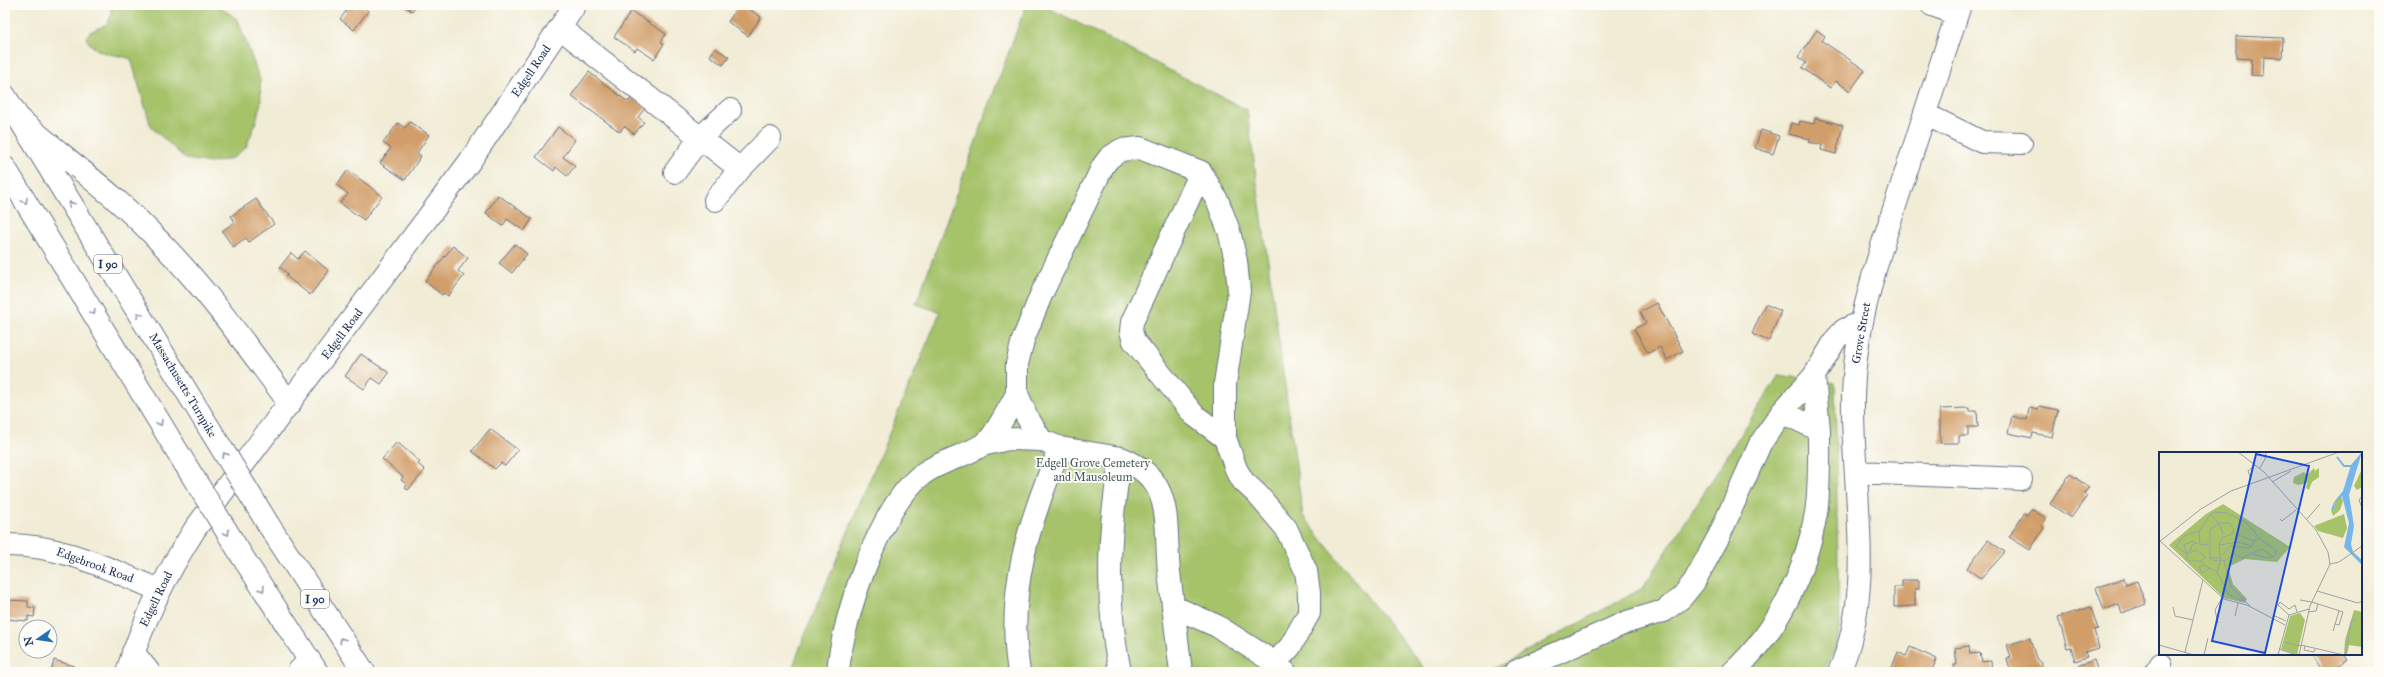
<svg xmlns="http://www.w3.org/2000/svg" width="2384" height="677" viewBox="0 0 2384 677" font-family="'IM FELL Great Primer',serif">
<rect width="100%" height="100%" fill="#fdfcf7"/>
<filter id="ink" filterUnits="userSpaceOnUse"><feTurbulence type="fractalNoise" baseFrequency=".025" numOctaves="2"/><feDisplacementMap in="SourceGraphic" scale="8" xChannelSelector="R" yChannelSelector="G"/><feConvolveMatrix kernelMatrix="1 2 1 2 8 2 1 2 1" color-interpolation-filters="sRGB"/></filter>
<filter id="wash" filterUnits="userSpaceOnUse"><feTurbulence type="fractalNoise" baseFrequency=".012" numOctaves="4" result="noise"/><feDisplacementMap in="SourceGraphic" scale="16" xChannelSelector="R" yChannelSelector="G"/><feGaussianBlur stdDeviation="0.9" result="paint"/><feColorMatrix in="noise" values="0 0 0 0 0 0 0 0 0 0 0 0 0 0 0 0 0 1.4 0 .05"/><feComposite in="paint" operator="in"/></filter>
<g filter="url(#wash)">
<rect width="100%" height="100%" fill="#f1ecd5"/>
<path fill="#a6c36a" stroke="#607964" d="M109,5H217L238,20L260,80L261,102L255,125L246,147L233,158L210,163L186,159L151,127L131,59C114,53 94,56 86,37L90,32L107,24L112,14Z
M1026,5H1043L1247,110L1303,516L1427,672H791L804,637L940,312L916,304Z
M1779,375L1835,383L1839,628L1837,644L1823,672H1489L1643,588Z"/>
<g id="blocks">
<path fill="#d19e69" d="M351,5H361L368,11L354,30L340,19Z
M403,5H417L412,11Z
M739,5H744L761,17L748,36L728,22Z
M631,11L666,34L661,42L664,44L654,59L637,48L635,51L614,37Z
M1817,30L1825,36L1822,41L1865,70L1850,91L1836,81L1830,88L1802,68L1806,63L1798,57Z
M2236,36L2283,38L2282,58L2264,57L2263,76L2251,75L2252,59L2236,58Z
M715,48L729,57L723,65L710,56Z
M589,72L628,102L632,97L646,107L638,117L644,122L634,134L624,126L620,132L571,96Z
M1815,118L1843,125L1836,154L1821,150L1822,145L1809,142L1810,139L1788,134L1791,123L1799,125L1800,121L1814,124Z
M410,122L429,135L417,153L421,156L405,180L380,163L391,148L383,143L398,123L405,128Z
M558,127L575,140L563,157L575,166L567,176L556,167L554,171L536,157Z
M1761,130L1779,136L1773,154L1755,148Z
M348,170L382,196L364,220L340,203L348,194L337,185Z
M498,195L532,219L524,231L507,219L503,226L486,213Z
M256,199L274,224L249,242L246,238L233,247L222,231L235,222L231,216Z
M515,244L527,254L512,273L499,263Z
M453,246L468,258L458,271L464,276L448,296L444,293L442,295L425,281Z
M305,251L329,271L310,295L286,276L288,274L280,267L291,253L298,259Z
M1657,303L1683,351L1667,360L1660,347L1648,353L1634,329L1646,323L1640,312Z
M1765,304L1781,311L1769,341L1752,334Z
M361,354L389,373L381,384L372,378L364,389L345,376Z
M2039,406L2058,410L2052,437L2033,433L2032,438L2008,433L2012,416L2027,420L2029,408L2038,410Z
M1969,408V411H1977L1978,427H1968V436H1959V443H1940V409Z
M490,429L518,450L505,466L501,463L495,469L472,451Z
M397,442L420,462L418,464L425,470L408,490L405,488L407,485L401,480L403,477L382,459Z
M2070,474L2089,487L2084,494L2087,496L2071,518L2050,504Z
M2031,509L2046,518L2042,526L2044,528L2030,550L2009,537L2024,513L2027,515Z
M1988,540L2005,552L1981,579L1967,568Z
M2124,578L2126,585L2137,581L2146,604L2122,613L2119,604L2104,610L2096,588Z
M1902,580H1919V589H1915V606L1894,607V587H1902Z
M5,600L28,601V607L35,608L34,617L28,616V621L6,619L5,624Z
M2091,607L2098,629L2094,630L2099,648L2085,652L2087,657L2075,661L2071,647L2067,648L2058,617Z
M2030,638L2036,658L2042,663L2041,672H2011L2007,659L2011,657L2007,645Z
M1969,646L1970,654L1980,653L1982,662L1991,661L1992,672H1955L1954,665H1957L1955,648Z
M1910,647L1937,659L1931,672H1890L1898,652L1906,656Z
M2311,654H2345L2349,659L2339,665L2342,669L2337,672H2322Z
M54,660L74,666L72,672H51Z
M2094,660L2098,672H2080L2077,666Z"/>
</g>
</g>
<g filter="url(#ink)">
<use href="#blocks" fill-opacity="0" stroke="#667188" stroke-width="1"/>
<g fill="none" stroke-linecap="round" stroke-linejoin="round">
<defs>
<path id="minor" d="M1932,5L1957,14
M560,28L740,169L715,200
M1925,114L1982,142L2021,143
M24,123C70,162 120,199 161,243C209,292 249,349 290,404
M740,169L770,138
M675,172L700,138L730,110
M1201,172L1132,322L1131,331L1134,341L1194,415L1225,438
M1814,376L1819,430
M986,444L1008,439L1041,440
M1121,458C1176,480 1164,524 1169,572C1173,605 1177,638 1181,672
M1856,472L2021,479
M5,545C61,544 109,569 159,590
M1174,607L1217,626L1275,663
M133,652L149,672
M298,672L309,660
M838,672C842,619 880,504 924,473C943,460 966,456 984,444C992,440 1012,403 1017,394
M1019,672C1006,592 1029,521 1060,448
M1120,672C1105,601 1108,529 1121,458L1060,448L1041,440L1027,417L1017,394V364L1023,340L1041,295L1103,166L1109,158L1121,150L1140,148L1201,172L1218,202L1229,231L1236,261L1239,291L1225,384V438L1236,469L1243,481L1257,494L1286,528L1306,571L1309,593V613L1290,647L1275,663L1285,672
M1515,672L1627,622L1664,611L1681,598L1694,582L1719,536L1760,444L1782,412L1814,376L1836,339L1844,330L1862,322
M1733,672C1778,631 1806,572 1816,513C1820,486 1819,457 1819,430L1782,412
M1839,672C1877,586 1851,487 1853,397C1854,345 1867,295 1882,246L1960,5
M2156,672L2161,664"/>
<path id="major" d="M127,672C143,621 166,574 195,529L470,161L575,5"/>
<path id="highway" d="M5,96L211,431
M5,168L185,464
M268,524L364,672
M242,556L317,672"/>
</defs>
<use href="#minor" stroke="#667188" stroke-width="24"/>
<use href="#major" stroke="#667188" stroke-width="24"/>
<use href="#highway" stroke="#667188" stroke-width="24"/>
<use href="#minor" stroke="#fff" stroke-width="22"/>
<use href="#major" stroke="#fff" stroke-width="22"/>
<use href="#highway" stroke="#fff" stroke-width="22"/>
<defs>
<path id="highway-bridge" d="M211,431L268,524
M185,464L242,556"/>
</defs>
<use href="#highway-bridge" stroke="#667188" stroke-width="24" stroke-linecap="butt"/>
<use href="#highway-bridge" stroke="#fff" stroke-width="22"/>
</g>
<defs><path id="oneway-chevron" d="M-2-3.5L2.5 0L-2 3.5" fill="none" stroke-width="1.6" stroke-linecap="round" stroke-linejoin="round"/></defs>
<g stroke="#8d97ae">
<use href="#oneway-chevron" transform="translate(25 201) rotate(59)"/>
<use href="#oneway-chevron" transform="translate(71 204) rotate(-122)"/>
<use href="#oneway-chevron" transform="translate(93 312) rotate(59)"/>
<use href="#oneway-chevron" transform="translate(139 315) rotate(-121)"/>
<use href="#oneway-chevron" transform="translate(160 423) rotate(59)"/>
<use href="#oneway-chevron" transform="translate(225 455) rotate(-122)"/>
<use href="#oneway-chevron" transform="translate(227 533) rotate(58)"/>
<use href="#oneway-chevron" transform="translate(262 589) rotate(58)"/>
<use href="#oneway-chevron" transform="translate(342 640) rotate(-124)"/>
</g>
</g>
<g text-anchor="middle" stroke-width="3.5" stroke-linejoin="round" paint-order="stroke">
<g fill="#fdfcf7" stroke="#5f6c8c" stroke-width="1">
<rect x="94" y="255" width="28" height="18" rx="3"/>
<rect x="301" y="590" width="28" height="18" rx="3"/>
</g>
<g font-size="11" font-weight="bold" fill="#1b2f5e">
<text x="108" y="268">I 90</text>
<text x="315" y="603">I 90</text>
</g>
<g font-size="12" fill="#1b2f5e" stroke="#fdfcf7">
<text transform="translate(531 71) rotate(-56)" y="4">Edgell Road</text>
<text transform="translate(1861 333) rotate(-80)" y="4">Grove Street</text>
<text transform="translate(342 334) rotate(-53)" y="4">Edgell Road</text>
<text transform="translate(183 385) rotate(59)" y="4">Massachusetts Turnpike</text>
<text transform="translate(95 565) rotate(20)" y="4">Edgebrook Road</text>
<text transform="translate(156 599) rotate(-64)" y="4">Edgell Road</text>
</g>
<g font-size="12" fill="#455b62" stroke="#fdfcf7">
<text x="1093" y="467">Edgell Grove Cemetery<tspan x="1093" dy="14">and Mausoleum</tspan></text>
</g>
</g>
<g transform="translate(2159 452)">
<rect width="203" height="203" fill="#f1ecd5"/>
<path d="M155,16L156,19L160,16V25L153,30L150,38L147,36L148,31L139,33L134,31L135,25L145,20L148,23ZM203,17V35L198,38L195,34ZM182,44L184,49L181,58L174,64L172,58L176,57L175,51ZM64,52L131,95L118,110L86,107L69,115L74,132L88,147L86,151L65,146L10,93L47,62ZM185,62L188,76L184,86L159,79L155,74ZM195,158L203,160V195L190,193L188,202H185L186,188ZM141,161L146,168L138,203L122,197L131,164Z" fill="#a6c36a"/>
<path d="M203,0L190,43L195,74L192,92L194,100L203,108V113L185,95L190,71L183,44L175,51L176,57L172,58L175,50L184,39L192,13Z" fill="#77b6eb"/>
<path fill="none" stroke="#77b6eb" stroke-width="2" d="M178,5L185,14H192"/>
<path fill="none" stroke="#9ba0a5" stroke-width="1" d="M79,0L105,20L157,78L169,100L171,112L151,154L140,203M101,16L106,7L107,0M92,27L89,19L96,13M113,30L132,19M203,44L200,48L203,56M121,67L123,69L137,58M147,68L161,52M64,82L60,71L51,78V106H61L65,109L75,102L83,106L103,97L114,105M77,82L95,89M1,89L65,147L88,153L126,173M0,90L42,57L72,39L180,0M50,92L41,93L40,79L51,63M60,93L61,106L71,94L89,96L93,94M31,100L33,93L38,91L33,89L25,93L28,102V107L30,109H42L47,105L37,98L28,102L17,94L25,84L40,79M93,102L109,106L114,105L118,99L100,86L88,71L68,61L56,60L51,63L60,71H70L75,77L73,82L63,86L60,93L79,90L93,94L96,88L100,87M51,106L55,109L62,108L58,120L51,116M42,109L45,113L40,115L43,121L51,116L45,113M65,109L72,135L91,154M171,112L180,110L203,94M58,120L70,143L83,149L85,146M158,139L199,151L203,149M141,148L153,150M153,150L184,160L180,173L176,172M14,155L16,164L34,168M130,157L121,150L119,153L130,163M130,157L136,153L138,160M149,160L157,159L159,152M76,164L79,151M113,167L116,164L127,169M59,171L56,158L63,146M174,179L180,159M126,190L142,194M0,193L35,203M142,193L185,203M146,194L145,198L155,200L156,197M120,197L137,203M26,200L44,128M45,203L49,186M119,203L130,163L150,157M187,203L192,170L196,166"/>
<path fill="#1d4ed8" fill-opacity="0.15" stroke="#1d4ed8" stroke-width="2" d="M97,2L150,14L106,201L53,189Z"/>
<rect width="203" height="203" fill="none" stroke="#1b2f5e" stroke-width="2"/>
</g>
<rect width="2384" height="677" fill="none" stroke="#fdfcf7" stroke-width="20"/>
<g transform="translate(38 639) rotate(257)"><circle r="19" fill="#fdfcf7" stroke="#a3aaba"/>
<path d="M0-3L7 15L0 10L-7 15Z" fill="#1f6fb2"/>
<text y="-6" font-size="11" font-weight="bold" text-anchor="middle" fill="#1b2f5e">N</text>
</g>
</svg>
